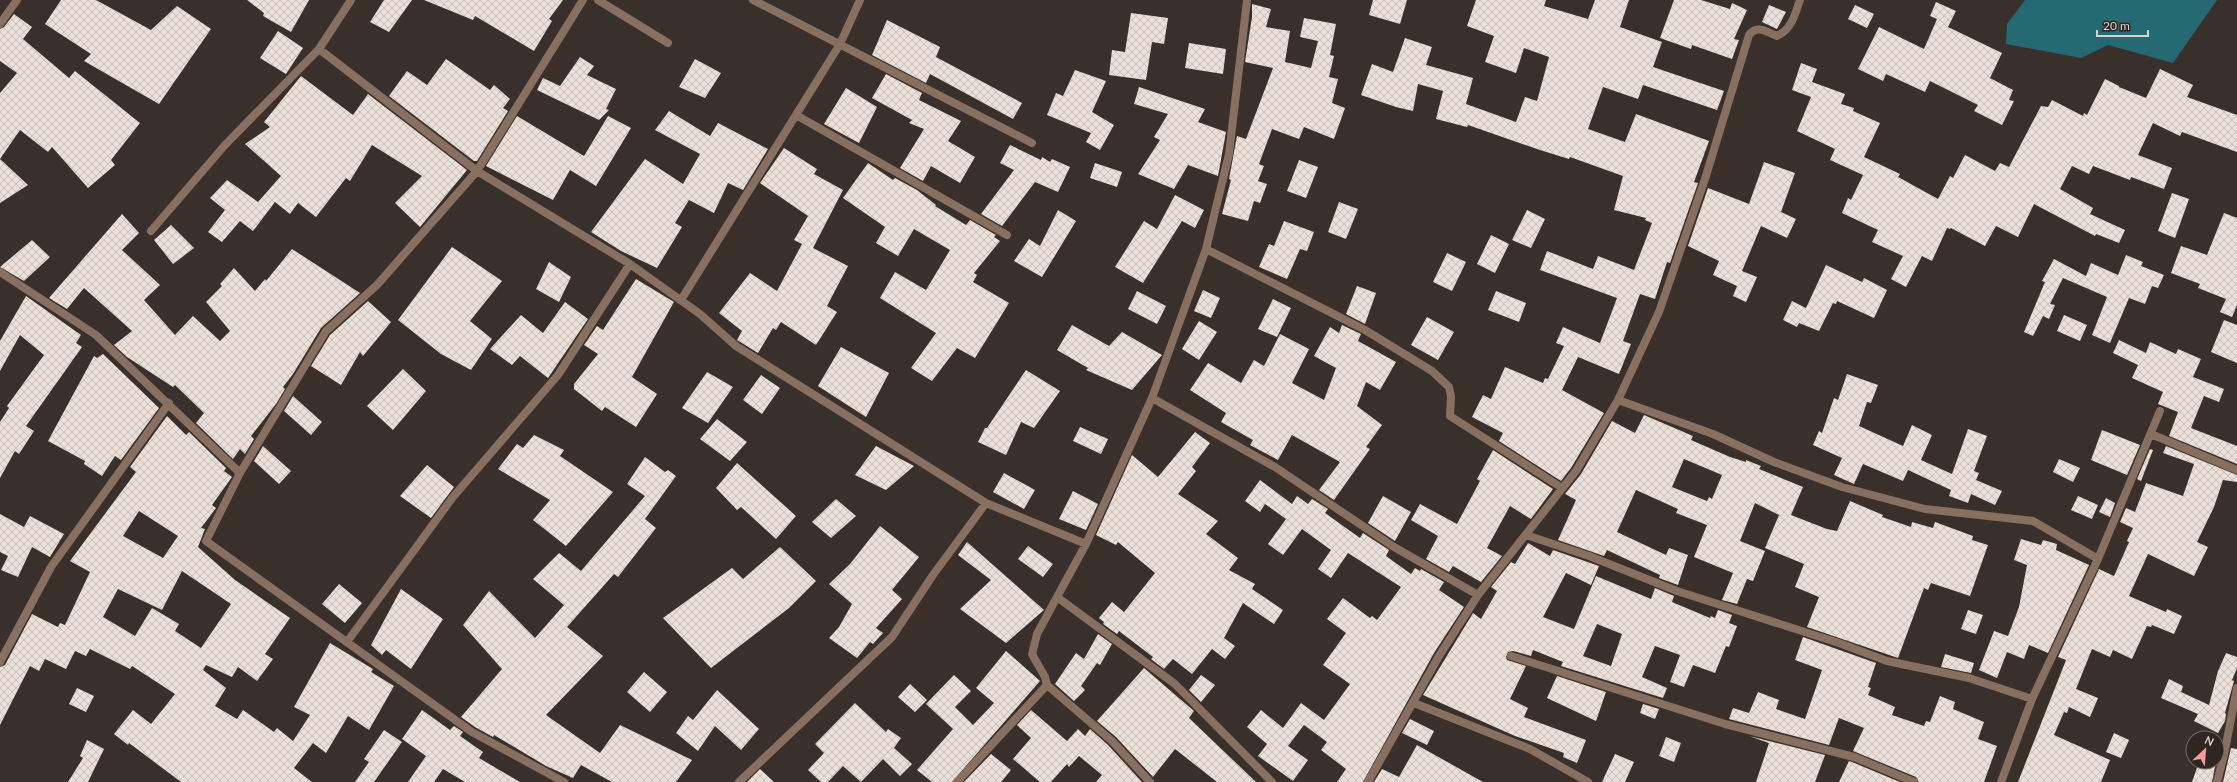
<svg xmlns="http://www.w3.org/2000/svg" width="2237" height="782" viewBox="0 0 2237 782" font-family="Lato,sans-serif">
<defs>
<pattern id="building-cross-hatch" width="8" height="8" patternUnits="userSpaceOnUse"><rect width="8" height="8" fill="#ebe0d9"/><path d="M0 0l8 8M0 8l8-8" fill="none" stroke="#c9c0ba"/></pattern>
</defs>
<rect width="100%" height="100%" fill="#39302b"/>
<path fill="#256972" d="M2025,0H2217L2173,63L2108,45L2081,58L2006,44L2007,24Z"/>
<path fill="url(#building-cross-hatch)" fill-rule="evenodd" d="M61,0H96L151,30L177,6L211,29L159,104L84,61L91,54L45,24Z
M247,0H309L291,32L263,16L264,13Z
M384,0H412L389,32L370,22Z
M424,0H563L549,19L552,21L534,51L475,16L473,20Z
M1373,0H1407L1400,24L1369,15Z
M1476,0H1546L1544,6L1588,19L1595,0H1629L1620,27L1662,42L1653,67L1724,91L1717,110L1643,85L1638,99L1603,87L1588,129L1625,142L1636,114L1709,141L1694,182L1698,183L1670,263L1667,262L1655,299L1640,294L1623,341L1631,344L1619,374L1578,357L1562,390L1604,413L1571,468L1561,481L1499,441L1503,433L1472,417L1483,395L1491,399L1505,367L1543,383L1545,378L1548,379L1564,346L1556,343L1563,327L1600,343L1617,298L1540,270L1547,251L1593,269L1598,256L1634,270L1652,223L1645,220L1646,218L1614,210L1623,176L1570,157L1569,159L1540,150L1468,125L1467,127L1436,119L1443,91L1418,84L1413,111L1396,107L1361,95L1372,64L1393,72L1405,38L1432,47L1426,65L1473,78L1466,104L1516,122L1525,97L1537,101L1549,57L1524,48L1516,73L1485,62L1494,36L1467,26Z
M1674,0H1701L1730,9L1732,3L1747,10L1734,39L1739,40L1732,59L1692,45L1691,49L1660,38Z
M1936,2L1956,11L1948,27L2002,53L1990,78L2013,90L2009,100L2014,101L2002,125L1974,111L1978,105L1930,81L1925,92L1886,74L1883,81L1858,69L1879,27L1924,49L1937,19L1930,16Z
M1252,4L1271,9L1266,27L1290,31L1285,62L1311,68L1318,41L1300,37L1304,18L1336,24L1330,55L1334,56L1329,77L1338,79L1332,103L1345,108L1334,139L1304,127L1299,139L1272,129L1259,164L1264,166L1258,181L1267,184L1260,203L1254,201L1248,221L1222,214L1231,180L1229,179L1237,136L1246,139L1273,68L1245,62L1252,17Z
M1769,5L1786,12L1777,29L1762,22Z
M1855,5L1874,14L1867,28L1848,19Z
M1131,13L1168,18L1164,44L1152,42L1146,80L1109,75L1112,50L1125,52Z
M14,14L32,27L23,39L69,78L75,71L140,123L111,160L115,165L88,188L52,147L48,152L20,130L0,159L28,185L0,203V93L17,73L0,61V29L4,27Z
M887,20L940,47L936,57L1022,103L1013,119L930,74L926,83L872,55Z
M278,31L303,48L286,74L260,58Z
M1189,43L1226,49L1223,74L1185,68Z
M580,57L594,66L587,75L616,89L606,109L609,110L599,120L537,90L543,78L560,86Z
M446,59L490,90L494,85L510,99L503,108L508,111L477,161H474L389,96L407,71L427,85Z
M695,59L721,73L705,98L679,87Z
M1801,63L1817,69L1812,82L1845,94L1841,104L1854,108L1853,111L1880,123L1864,157L1900,174L1898,177L1938,199L1950,176L1953,178L1965,155L1995,171L2000,163L2009,167L2041,106L2048,107L2052,100L2083,116L2084,113L2087,115L2105,79L2119,86V87L2146,98L2160,69L2193,85L2187,97L2237,115V152L2182,132L2180,136L2153,123L2138,155L2172,168L2164,189L2131,177L2130,180L2093,166L2089,174L2072,166L2060,189L2093,208L2090,214L2125,230L2119,243L2096,234L2095,236L2034,204L2018,237L1996,226L1985,246L1951,228L1950,229L1947,228L1932,261L1922,256L1906,287L1891,279L1903,256L1872,242L1878,230L1842,213L1848,198L1851,200L1863,175L1830,160L1835,149L1797,131L1811,97L1792,90Z
M1075,70L1106,81L1092,112L1114,125L1100,150L1086,142L1091,133L1047,115L1056,93L1063,96Z
M886,74L922,93L919,100L961,121L948,141L975,157L960,183L931,166L923,181L900,168L924,129L909,123L912,120L872,98Z
M301,76L353,115L368,94L467,170L420,227L395,203L422,176L372,145L350,181L346,178L316,217L298,203L290,214L275,202L253,231L240,221L222,242L208,232L225,210L210,198L227,180L258,202L281,176L245,144L270,127L264,122Z
M1139,87L1205,109L1198,122L1226,132L1218,176L1188,165L1174,189L1138,174L1160,140L1154,137L1168,114L1134,104Z
M846,88L877,107L859,143L824,124Z
M669,111L710,136L718,123L768,149L743,190L728,183L714,213L689,200L675,223L682,227L657,268L621,251L591,232L645,159L683,184L700,154L655,130Z
M517,116L584,156L608,116L631,128L596,186L570,170L553,200L486,166Z
M1010,145L1041,160L1042,157L1050,162L1052,159L1070,167L1058,192L1035,182L1002,226L981,214L1014,170L1000,163Z
M784,148L817,169L814,174L843,190L813,248L848,266L827,306L837,312L816,345L781,322L776,330L773,328L758,353L737,340L742,331L719,313L750,273L777,291L802,244L794,240L808,216L760,183Z
M1299,160L1318,167L1306,198L1287,191Z
M1764,162L1795,173L1781,212L1796,219L1787,238L1761,226L1742,271L1757,277L1746,302L1733,296L1737,286L1713,275L1719,261L1688,246L1708,188L1749,204Z
M868,163L893,180L895,178L917,190L936,205L935,206L966,225L970,220L996,235L994,237L1000,241L974,273L977,275L973,282L1009,303L975,358L957,348L932,381L911,368L936,333L880,298L895,272L926,290L950,250L914,229L898,256L876,243L885,227L843,198Z
M1095,163L1122,172L1117,187L1090,178Z
M2172,193L2189,199L2175,238L2158,231Z
M1175,195L1204,210L1195,228L1182,221L1143,283L1115,267L1144,221L1157,229Z
M1339,202L1358,209L1346,239L1328,232Z
M1058,210L1076,221L1042,277L1014,261L1029,239L1040,246Z
M1527,210L1545,219L1531,248L1512,240Z
M2224,213L2237,218V305L2232,317L2220,312L2226,299L2198,288L2200,284L2171,273L2181,246L2207,255Z
M122,214L139,233L122,250L160,285L144,300L175,335L193,316L220,341L230,331L206,302L222,286L220,284L234,268L255,291L265,279L266,281L292,249L360,293L321,328L293,374L283,387L285,389L276,404L251,436L254,439L245,454L240,449L233,459L196,423L204,413L175,385L173,387L127,357L114,345L132,331L84,288L67,309L49,298Z
M1284,221L1314,232L1307,251L1300,249L1287,279L1259,267L1269,244L1274,246Z
M171,225L194,248L173,264L154,240Z
M1491,235L1509,244L1495,273L1477,264Z
M32,240L50,257L24,281L0,267Z
M452,247L502,281L470,321L492,339L471,370L441,354L398,320Z
M1447,253L1466,262L1452,291L1433,282Z
M2126,255L2143,262L2141,266L2164,275L2158,288L2152,286L2145,304L2129,298L2110,343L2092,335L2107,297L2063,278L2050,304L2055,305L2049,319L2043,316L2033,336L2024,332L2045,282L2042,281L2054,259L2086,276L2091,263L2118,275Z
M549,262L571,277L559,302L536,289Z
M1826,265L1862,282L1864,278L1887,290L1874,318L1837,301L1836,304L1833,303L1819,331L1799,323L1797,327L1783,320L1792,301L1806,308Z
M636,279L674,302L632,377L657,394L636,427L605,407L602,411L574,389V384L598,354L584,345L597,326L603,330Z
M1357,286L1376,293L1365,324L1346,314Z
M1203,290L1220,298L1211,318L1194,311Z
M1137,291L1166,306L1157,324L1128,309Z
M1496,291L1526,303L1519,322L1488,310Z
M26,296L81,335L76,343L82,347L26,426L34,431L19,454L15,451L0,478V422L9,408L7,406L44,355L20,335L0,371V341Z
M1273,299L1291,308L1277,337L1258,329Z
M368,301L391,322L363,356L360,352L341,385L311,366L330,335Z
M565,302L588,319L548,378L520,356L512,365L490,349L521,315L543,333Z
M2064,315L2087,325L2080,341L2057,331Z
M1427,317L1454,332L1438,360L1411,345Z
M2224,320L2237,325V363L2211,352Z
M1199,321L1217,332L1199,360L1182,349Z
M1072,325L1109,346L1122,332L1162,355L1132,390L1086,370L1088,368L1057,350Z
M1342,325L1361,334L1358,341L1396,362L1380,390L1366,382L1357,406L1382,425L1366,447L1370,449L1334,500L1319,490L1340,462L1292,435L1278,460L1250,445L1253,440L1221,422L1226,413L1190,390L1208,363L1241,383L1254,360L1264,366L1280,334L1309,349L1292,383L1324,400L1336,368L1314,356L1330,327L1339,333Z
M2119,340L2146,353L2150,342L2176,354L2178,349L2201,359L2193,377L2224,389L2219,402L2204,396L2191,428L2237,446V464L2169,436L2178,412L2158,404L2163,392L2132,378L2138,365L2113,353Z
M841,347L889,373L866,417L818,386Z
M103,354L159,408L121,460L115,456L102,476L84,464L85,461L48,441L94,356L97,358Z
M403,369L426,391L393,430L367,406Z
M1026,370L1060,391L1034,428L1021,422L1006,455L978,442L985,428H987Z
M707,372L733,387L708,423L682,408Z
M1847,374L1878,385L1871,403L1867,402L1859,426L1903,446L1912,425L1932,435L1921,460L1952,474L1968,429L1987,436L1974,471L1979,473L1976,480L2002,491L1995,505L1971,494L1968,503L1949,496L1951,490L1908,470L1903,481L1863,464L1854,484L1834,475L1842,458L1813,445L1819,431L1822,433L1834,398L1838,400Z
M761,375L780,388L762,414L743,400Z
M293,396L322,422L311,435L284,411Z
M1644,415L1693,436L1691,440L1730,457L1746,462V460L1761,466L1759,469L1803,487L1791,515L1827,529L1837,531L1850,501L1883,515L1882,517L1911,527L1912,522L1933,528L1935,522L1973,536L1972,540L1988,545L1970,596L1931,583L1928,590L1924,588L1898,658L1807,627L1819,597L1795,587L1804,564L1765,548L1779,515L1755,503L1740,541L1765,551L1753,581L1747,579L1737,604L1722,600L1733,573L1694,557L1707,525L1676,513L1678,509L1636,490L1617,532L1666,555L1669,548L1688,555L1678,585L1659,578L1660,575L1607,550L1604,556L1558,540L1576,500L1565,494L1581,474L1612,421L1635,433ZM1684,459L1722,475L1712,499L1709,497L1707,501L1672,487Z
M167,416L186,435L189,432L226,468L224,471L232,477L212,505L216,508L201,528L205,529L198,547L235,580L290,618L265,654L273,659L257,681L238,667L232,677L206,665L203,670L226,688L215,706L237,719L243,710L274,732L277,728L293,741L310,715L294,707L330,643L373,669L371,672L394,686L369,730L348,716L326,753L313,743L294,768L312,782H181L129,743L128,745L114,734L133,710L151,724L175,694L132,666L130,669L90,649L86,656L75,651L66,669L45,659L39,671L30,666L0,725V667L5,665L32,614L58,627L60,623L65,625L90,572L70,561L136,472L130,467ZM139,511L178,536L163,558L123,536ZM182,571L231,604L201,648L175,631L179,624L152,608L135,636L103,617L118,589L162,610Z
M717,419L747,442L730,461L700,439Z
M1080,427L1108,439L1101,454L1073,441Z
M2102,430L2140,445L2127,475L2091,460Z
M1195,432L1210,443L1192,467L1196,471L1178,494L1218,521L1206,534L1238,558L1229,570L1255,584L1252,589L1283,610L1274,624L1243,603L1224,638L1235,646L1225,659L1212,649L1192,674L1173,659L1164,669L1151,659L1153,657L1119,631L1117,634L1103,624L1104,622L1099,618L1112,602L1124,612L1155,573L1118,542L1116,545L1096,535L1132,455L1158,477Z
M534,435L564,450L560,456L613,492L566,546L533,520L550,500L498,469L517,444L523,448Z
M263,446L291,471L279,484L254,461Z
M876,446L914,466L886,490L855,475Z
M2166,446L2237,475V482L2223,480L2214,507L2197,542L2208,547L2194,576L2148,554L2129,596L2166,612L2167,609L2182,616L2174,634L2152,625L2151,627L2147,626L2132,659L2113,650L2110,657L2092,649L2076,689L2098,698L2090,717L2069,707L2067,713L2064,712L2054,735L2110,760L2101,782H2018L2066,660L2058,657L2099,569L2114,576L2129,542L2127,541L2133,528L2120,522L2126,508L2135,512L2146,483L2183,496L2194,464L2163,453Z
M2150,449L2153,450L2141,481L2137,479Z
M1493,450L1553,489L1531,519L1510,506L1487,548L1502,556L1481,582L1453,566L1449,572L1426,559L1438,536L1411,520L1420,504L1457,524L1480,481L1477,479Z
M645,457L665,472L668,470L676,476L645,519L656,528L618,577L614,574L567,627L603,656L546,715L600,753L620,725L692,760L676,782H612L581,765L573,778L546,766L494,735L493,737L475,727L461,717L502,669L463,625L489,591L535,638L564,605L533,579L559,553L581,571L645,496L627,484Z
M2059,459L2080,468L2073,482L2053,472Z
M737,463L796,516L776,539L741,507L737,510L716,488Z
M427,465L454,487L431,518L400,496Z
M1004,473L1035,490L1024,509L993,492Z
M1260,480L1292,504L1297,496L1308,504L1312,499L1328,509L1325,513L1360,538L1363,533L1389,550L1386,556L1411,574L1415,568L1420,571L1421,569L1444,582L1439,590L1464,607L1434,653L1363,782H1337L1346,769L1321,750L1327,742L1304,725L1288,746L1308,760L1293,781L1258,756L1267,744L1247,727L1261,710L1283,728L1301,703L1324,720L1350,684L1323,665L1346,633L1327,619L1343,598L1370,618L1372,616L1377,620L1401,587L1348,553L1331,578L1318,569L1331,550L1302,529L1283,555L1268,544L1286,519L1265,504L1260,512L1245,501Z
M1073,491L1098,504L1086,530L1059,519Z
M1383,496L1411,512L1395,541L1368,523Z
M2078,496L2098,505L2092,519L2071,510Z
M2106,498L2115,503L2110,517L2099,512Z
M836,499L856,516L831,538L812,522Z
M0,514L24,527L30,516L64,534L50,557L32,547L18,577L1,570L8,556L0,552Z
M880,526L919,557L892,590L902,599L876,628L883,633L873,644L870,642L857,658L829,638L839,627L852,604L829,584L850,564Z
M2021,539L2041,545L2043,540L2057,544L2056,550L2089,565L2048,653L2029,645L2024,659L2007,652L1997,678L1979,670L1994,631L2008,636L2019,607L2027,565L2014,560Z
M967,542L1044,610L1006,643L960,609L991,580L958,555Z
M1528,543L1550,556L1553,550L1599,566L1591,585L1566,573L1543,617L1574,629L1596,576L1651,599L1655,588L1674,596L1672,602L1710,618L1711,616L1715,618L1718,610L1732,615L1729,623L1737,626L1729,647L1726,646L1715,673L1693,665L1684,687L1670,682L1680,655L1655,646L1642,677L1667,688L1663,698L1561,666L1563,662L1533,650L1531,656L1513,651L1508,652L1506,657L1507,660L1526,666L1510,699L1528,708L1524,717L1586,740L1577,763L1563,757L1564,753L1515,736L1423,695L1473,613L1481,619L1497,591L1491,587L1511,562L1515,564ZM1597,624L1622,634L1611,666L1583,656Z
M1028,546L1053,564L1043,577L1018,559Z
M780,547L816,581L789,608L711,668L663,618L732,568L743,579Z
M339,584L362,603L345,623L322,604Z
M401,589L443,619L411,669L386,650L382,655L371,645Z
M1968,610L1983,615L1976,634L1961,629Z
M1098,634L1112,644L1100,665L1097,663L1081,686L1085,690L1074,701L1055,684L1076,653L1084,659Z
M1803,637L1876,663L1868,687L1871,688L1868,695L1895,707L1892,715L1924,726L1926,721L1930,722L1940,696L1955,702L1953,709L1984,722L1978,739L1997,746L1984,782H1919L1916,777L1853,751L1864,728L1839,718L1829,745L1729,719L1733,708L1749,713L1758,692L1779,700L1776,709L1805,719L1822,670L1795,660Z
M1006,651L1040,681L952,782H932L917,770L953,729L926,704L954,675L971,691L955,707L973,725L994,703L976,688Z
M2226,653L2237,657V668L2232,680L2234,681L2225,713L2226,714L2225,721L2218,733L2194,721L2198,714L2161,698L2169,679L2183,686L2181,692L2209,705L2218,671Z
M1945,654L1974,663L1971,673L1941,667Z
M1144,668L1194,711L1189,718L1256,782H1217L1175,749L1153,777L1116,737L1097,721Z
M644,672L667,692L650,712L627,692Z
M1201,675L1215,685L1201,702L1189,690Z
M1557,676L1606,692L1596,721L1547,698Z
M910,684L927,700L915,712L898,697Z
M77,688L94,696L86,712L69,704Z
M717,690L759,729L741,750L715,726L698,751L676,733L688,716L693,720Z
M855,703L886,732L888,729L901,738L894,748L912,764L900,776L883,759L861,782L843,766L828,782H821L808,770L824,753L815,744Z
M1643,704L1659,709L1655,719L1640,713Z
M422,710L450,730L454,726L463,732L460,736L483,752L479,758L520,782H465L443,769L434,782H408L426,756L402,739Z
M1031,710L1067,741L1078,729L1085,736L1090,729L1108,745L1142,782H1096L1102,775L1079,756L1069,767L1067,764L1051,782H1040L1013,759L1031,738L1017,725Z
M1410,719L1434,731L1427,745L1402,733Z
M384,730L402,742L374,782H355L369,762L364,759Z
M2114,733L2129,740L2121,758L2106,752Z
M1749,736L1825,755L1815,782H1756L1769,743Z
M1666,737L1681,743L1674,762L1659,756Z
M87,740L104,749L88,782H68L83,758L80,756Z
M1417,745L1483,782H1374L1382,769L1399,777Z
M2231,748L2237,749V782H2223Z
M991,754L1011,770L1001,782H964Z
M1615,754L1634,762L1625,782H1602Z
M1849,761L1852,762L1900,782H1839Z
M2199,762H2216L2212,782H2192Z
M760,769L774,782H747Z"/>
<g fill="none" stroke-linecap="round" stroke-linejoin="round">
<path stroke="#887060" stroke-width="8" d="M351,0L319,49L477,171L630,264L700,314L736,346L986,503L1086,544
M598,0L668,43
M753,0L1032,143
M1247,0L1229,154L1206,249L1152,398L1086,544L1057,597L1175,684L1272,782
M0,24L17,0
M796,115L1007,235
M151,231L225,145L319,49
M1206,249L1365,330L1432,371L1449,387L1451,396L1450,416L1562,488
M0,272L96,335L240,473
M681,300L840,44L860,0
M1152,398L1275,467L1394,547L1478,595
M1618,400L1713,434L1774,462L1842,487L1925,509L2033,521L2098,559
M2151,434L2237,470
M1526,535L1589,556L1677,591L1839,643L1887,661L1969,678L2032,699
M347,642L453,497L558,375L630,264
M1511,656L1725,724L1854,757L1914,782
M0,662L51,567L169,403
M1047,685L1112,741L1150,782
M1414,703L1530,749L1588,782
M564,782L472,732L206,541L240,473L326,331L377,285L477,171L583,0
M739,782L892,637L933,575L986,503
M957,782L1047,685L1045,677L1032,654L1037,634L1057,597
M1368,782L1439,656L1478,595L1576,471L1618,400L1659,312L1705,179L1749,35C1757,24 1767,32 1777,36C1792,29 1795,14 1800,0
M2001,782L2032,699L2098,559L2160,411
M2217,782L2224,755L2237,688"/>
</g>
<g transform="translate(2205 750) rotate(26)"><circle r="19" fill="#2f2621" stroke="#736b67"/>
<path d="M0-3L7 15L0 10L-7 15Z" fill="#f59b98"/>
<text y="-6" font-size="11" font-weight="bold" text-anchor="middle" fill="#d8d2cf">N</text>
</g>
<path d="M2097 30v6h51v-6" fill="none" stroke="#d8d2cf" stroke-width="2"/>
<text x="2103" y="30" font-size="12" fill="#d8d2cf" stroke="#2f2621" stroke-width="3" paint-order="stroke">20 m</text>
</svg>
